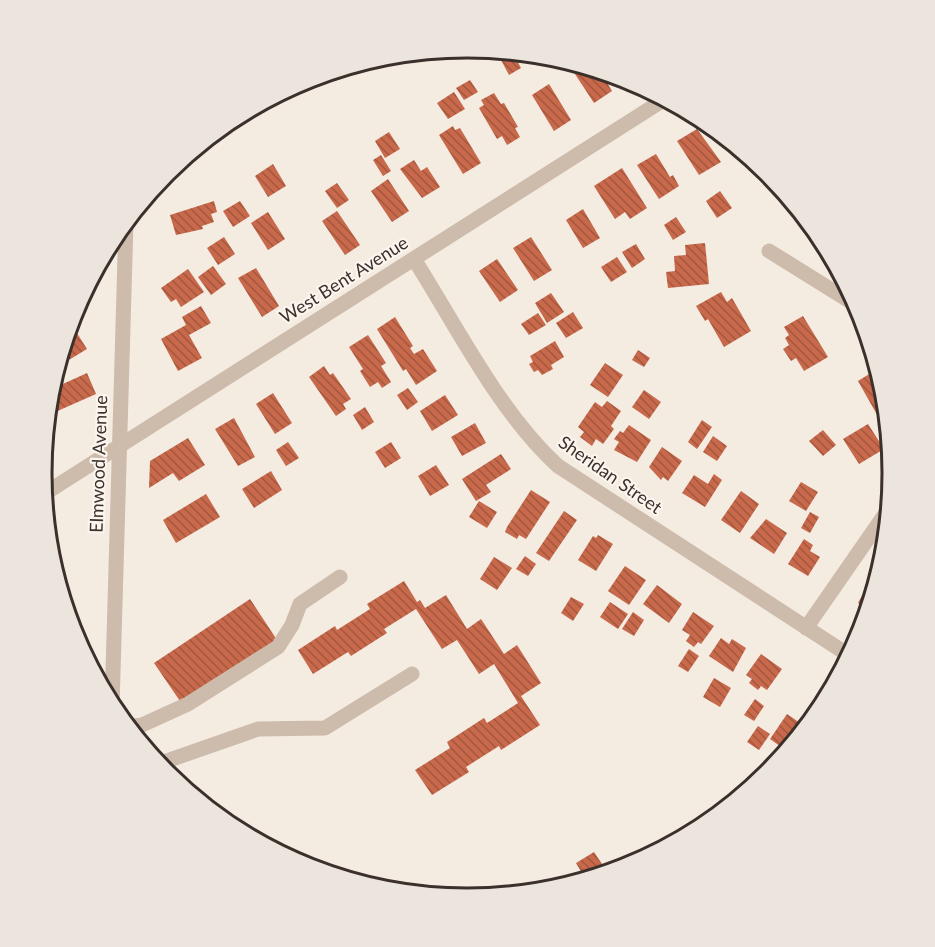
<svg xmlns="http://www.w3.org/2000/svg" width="935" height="947" viewBox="0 0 935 947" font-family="Lato,sans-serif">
<defs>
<pattern id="building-back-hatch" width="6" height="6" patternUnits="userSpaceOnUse" patternTransform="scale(1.5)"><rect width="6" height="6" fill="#c8694b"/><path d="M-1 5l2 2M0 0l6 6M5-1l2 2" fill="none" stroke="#a4573f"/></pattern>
</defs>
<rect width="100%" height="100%" fill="#f4ebe1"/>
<path fill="url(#building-back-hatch)" d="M513,53L521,68L509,75L501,60Z
M576,64L600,71L612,91L594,103L573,71L578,67Z
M470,80L478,92L464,100L456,88Z
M549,84L571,120L554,131L532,95Z
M454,92L465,109L448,119L437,103Z
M494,93L501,104L504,103L518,127L515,128L520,137L507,145L502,136L497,139L479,108L484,105L481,100Z
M453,126L455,130L460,128L481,163L463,174L439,135Z
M697,129L721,162L699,175L677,141Z
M389,132L400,149L385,158L375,141Z
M656,154L670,177L673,175L679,186L659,199L637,165Z
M381,155L391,171L383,176L373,160Z
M414,160L421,171L427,167L440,187L422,198L400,169Z
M273,164L286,186L268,197L255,176Z
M622,168L647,208L630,219L625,212L615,219L594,186Z
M388,179L409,211L392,222L371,191Z
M337,183L349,200L337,208L325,191Z
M720,191L732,208L717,218L706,201Z
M214,201L217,212L211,214L214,222L202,226L203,229L176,235L170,215Z
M240,201L250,216L233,227L223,211Z
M583,209L600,238L583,248L566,220Z
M337,211L360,245L345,255L322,221Z
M268,212L285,239L268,250L251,223Z
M676,217L686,232L673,240L664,225Z
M224,237L235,254L218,265L207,248Z
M531,237L552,270L534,281L513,248Z
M705,243L709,284L668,288L666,272L675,271L674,256L686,255L685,245Z
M636,244L645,259L632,268L622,252Z
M617,257L627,272L611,282L601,267Z
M497,259L518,290L500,302L479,271Z
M213,266L226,284L211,295L198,277Z
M256,268L279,306L262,317L238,278Z
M188,269L204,292L181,307L176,299L171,302L161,288Z
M90,281L96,290L80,300Z
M721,292L727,302L732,298L751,331L724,347L708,319L705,321L696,306Z
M551,293L564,312L547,323L535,303Z
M201,306L211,323L189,335L202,358L178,371L161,339L186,325L182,317Z
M573,312L583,328L566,338L556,323Z
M538,313L546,325L529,335L521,324Z
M803,316L828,357L804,371L796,358L791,361L783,349L789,345L785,338L789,335L784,327Z
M395,317L413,346L410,348L414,354L423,349L437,371L416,385L406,369L403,371L377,329Z
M75,330L87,349L62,364L60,359L67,334Z
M368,335L386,363L381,366L391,382L382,388L378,382L370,387L360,371L363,369L349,347Z
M555,341L564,357L551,365L553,369L542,375L538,370L534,372L529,364L533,362L530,356Z
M638,350L650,358L644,367L632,360Z
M605,363L623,375L608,397L590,385Z
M324,366L330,375L333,373L351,399L343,404L346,409L336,416L309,377Z
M874,371L885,391L889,436L858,381Z
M87,373L96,394L53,413L49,404L50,393L55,390L54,388Z
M408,388L418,402L407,410L397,395Z
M644,390L661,402L649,419L632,407Z
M273,393L292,423L275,434L256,404Z
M445,395L458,415L432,431L420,411Z
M607,401L621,411L611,426L614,429L603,444L596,439L592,446L580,437L584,432L578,427L595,402L602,407Z
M365,407L374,422L362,430L353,415Z
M234,418L255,457L238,466L215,429Z
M702,420L712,427L697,449L688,442Z
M475,423L486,443L462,456L451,437Z
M868,424L884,449L859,464L843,439Z
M629,425L651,440L637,462L614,450L619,442L614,439L620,431L623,433Z
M823,430L836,445L823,456L809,441Z
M713,436L727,446L717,461L703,452Z
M188,438L205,465L179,481L173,473L149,488L150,461Z
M288,442L299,458L286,466L276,450Z
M391,442L401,458L385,468L375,452Z
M662,447L682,461L668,481L663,477L661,480L649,467Z
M501,454L511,469L486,485L491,492L476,501L462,479Z
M436,465L449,485L430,496L418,476Z
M271,471L282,490L254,508L242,489Z
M714,474L722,480L705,507L682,493L694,475L708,484Z
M801,482L818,492L806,511L789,501Z
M531,490L550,502L526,539L519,535L517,539L505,532L507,527Z
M741,491L759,504L740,533L721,520Z
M206,494L220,517L176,543L163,520Z
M479,501L497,512L487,528L469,517Z
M564,511L577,520L549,561L536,553Z
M810,512L819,517L810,533L801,528Z
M766,519L787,533L774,554L750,538Z
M598,535L613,544L596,571L578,560L593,536L596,538Z
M804,539L813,545L810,551L820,557L808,576L788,564Z
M525,556L536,564L528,576L516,569Z
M494,557L512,568L497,590L480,579Z
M625,566L646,580L629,605L608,591Z
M873,575L878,579L867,615L859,610L862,606L858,603Z
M404,581L417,602L420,600L425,608L446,595L467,629L481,619L504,654L517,645L541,683L521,696L540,725L501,750L499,746L466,767L469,772L432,795L415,770L450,748L447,742L484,718L487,723L518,703L494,664L479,674L457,640L442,649L416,609L384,629L387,633L351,656L348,652L313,674L298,650L335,626L337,630L370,609L367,604Z
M657,585L682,604L669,623L643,604Z
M571,597L584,604L573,621L561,613Z
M250,599L277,640L182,704L154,663Z
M610,602L628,614L618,629L600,617Z
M633,612L644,620L634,636L622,629Z
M693,612L714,626L701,644L698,642L694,647L686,641L690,635L682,630Z
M721,638L729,644L732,639L746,648L733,672L709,656Z
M689,649L699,656L688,672L678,666Z
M761,654L782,669L767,690L761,686L758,690L749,683L752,679L746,675Z
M714,678L731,688L720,707L703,697Z
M755,699L764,706L754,721L744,715Z
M787,714L803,725L790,744L788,743L784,749L770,739Z
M758,726L770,734L759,750L747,742Z
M594,852L608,873L586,880L576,863Z"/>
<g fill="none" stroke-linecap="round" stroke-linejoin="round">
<path stroke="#cdbbac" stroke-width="15" d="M769,251L859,307
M414,259C457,327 499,412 558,466L850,656
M44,494L665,99
M806,628L890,507
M112,707L126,222
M128,727L142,725L188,704L278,647L292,625L300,604L340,577
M158,764L258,729L325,728L412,674"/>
</g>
<g text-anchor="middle" stroke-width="4.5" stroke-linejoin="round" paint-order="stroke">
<g font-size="18" fill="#3b302b" stroke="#fbf5ee">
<text transform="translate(344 280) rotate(-32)" y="6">West Bent Avenue</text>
<text transform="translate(99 464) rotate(-88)" y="6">Elmwood Avenue</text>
<text transform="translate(610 475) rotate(35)" y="6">Sheridan Street</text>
</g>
</g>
<path d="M0 0H935V947H0ZM52 473a415 415 0 1 1 830 0a415 415 0 1 1-830 0Z" fill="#ece5de" fill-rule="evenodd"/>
<path fill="none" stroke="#3b302b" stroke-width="3" d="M52 473a415 415 0 1 1 830 0a415 415 0 1 1-830 0Z"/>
</svg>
